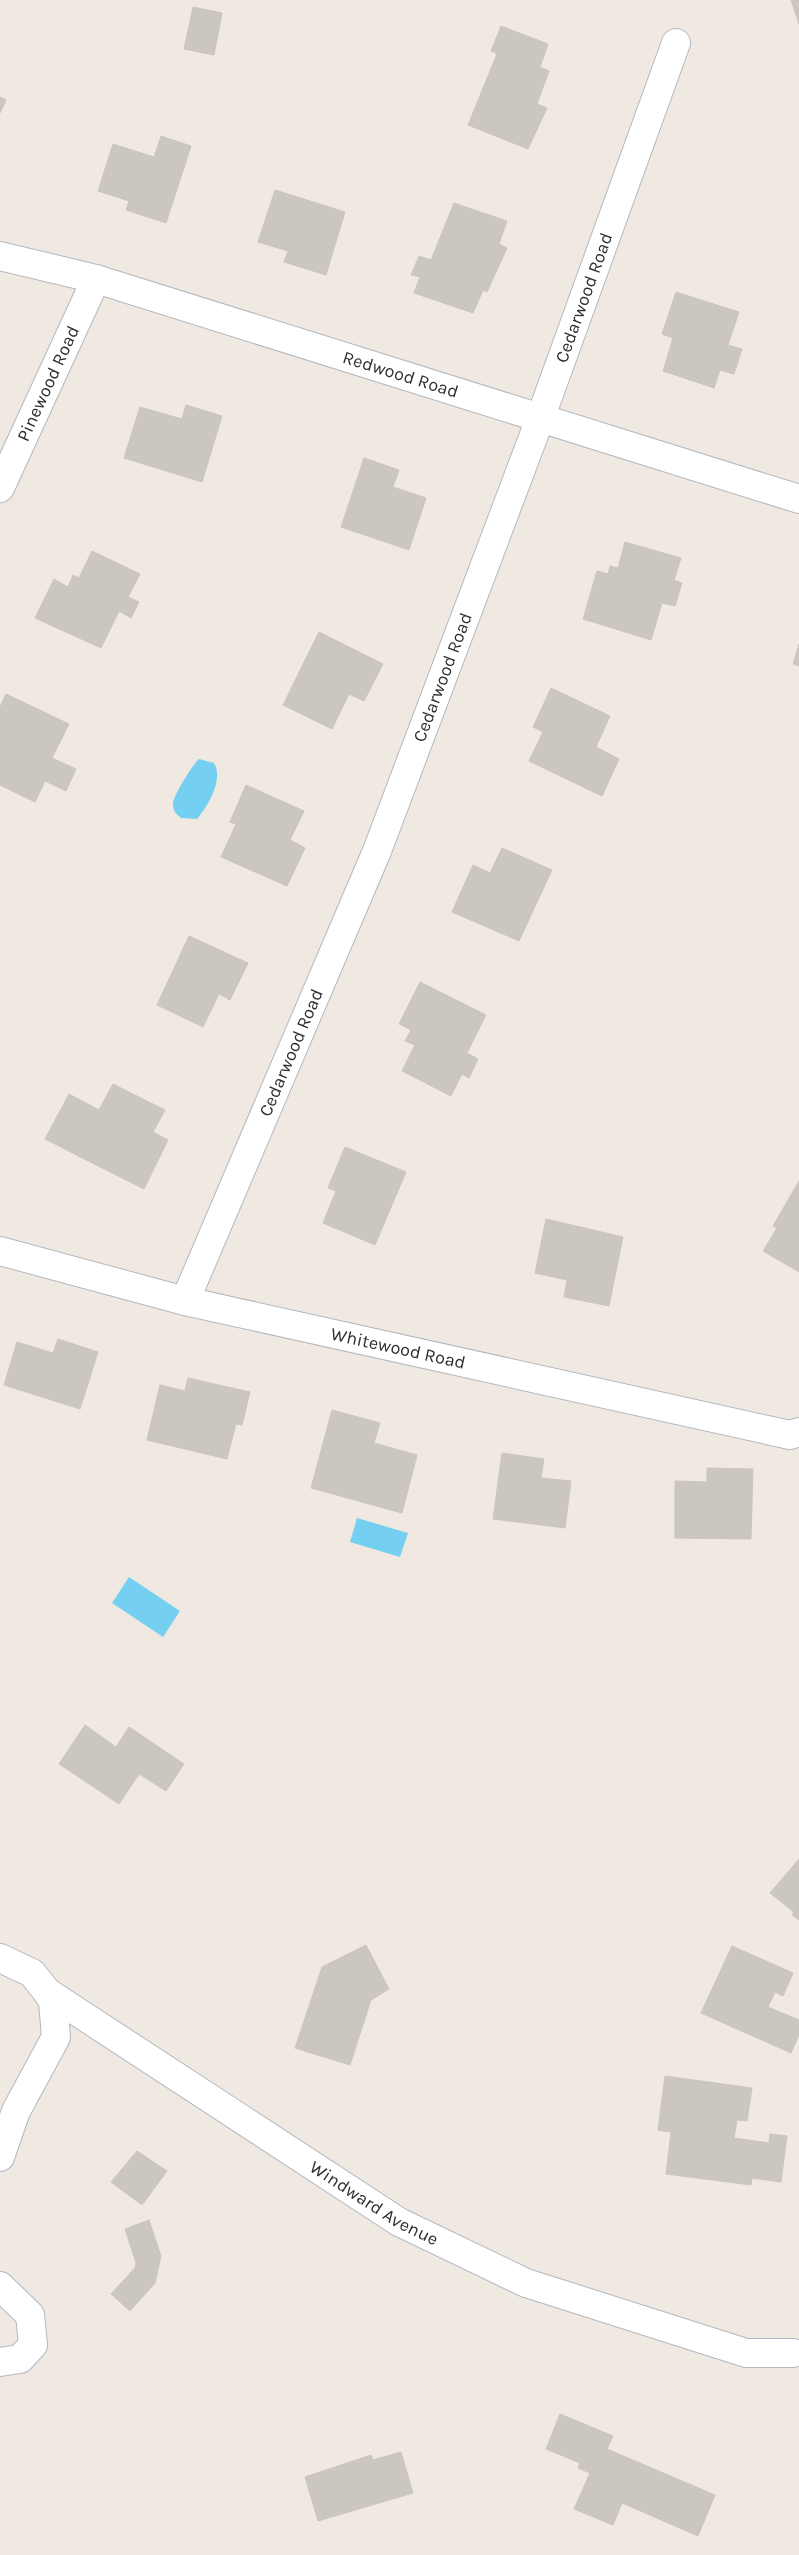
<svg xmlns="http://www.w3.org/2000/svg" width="799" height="2555" viewBox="0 0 799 2555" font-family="Karla,sans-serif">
<rect width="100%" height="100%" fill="#efe9e1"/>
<path fill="#75cff0" d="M199,759L214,763C224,779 208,806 197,819L181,818C176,814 173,811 173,804C173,796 193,764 199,759Z
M357,1518L408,1533L400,1557L350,1542Z
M129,1577L180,1611L163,1637L112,1603Z"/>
<path fill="#cbc7bf" stroke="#cbc5ba" d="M791,0H799V24Z
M193,7L222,13L214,55L184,49Z
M501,26L548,44L540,67L549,71L537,104L547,108L528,149L468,125L497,54L491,51Z
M0,97L6,100L0,113Z
M161,136L191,146L166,223L126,210L129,201L98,191L113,144L154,157Z
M275,190L345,212L326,275L284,262L288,251L258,242Z
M454,203L507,221L499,244L507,248L487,292L483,290L473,313L414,293L420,277L411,275L419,256L431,260Z
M676,292L739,312L728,345L742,349L734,374L720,370L714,388L663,371L673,338L662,334Z
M186,405L222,416L202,482L124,458L140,407L182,419Z
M364,458L399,470L393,487L426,498L409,550L341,527Z
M625,542L681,558L674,580L682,583L675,606L662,603L651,640L583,619L597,571L608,574L610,566L618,568Z
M92,551L140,574L128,597L139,602L131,618L119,611L101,648L35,618L54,579L68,587L73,575L79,578Z
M319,632L383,664L364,701L349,694L332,729L283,705Z
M799,644V666L793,664Z
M551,688L610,716L596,747L619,759L602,796L529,761L543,732L533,727Z
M6,694L69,724L52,758L76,769L66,791L45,781L35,802L0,785V707Z
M246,785L304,811L290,840L305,848L287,886L221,857L236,824L230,822Z
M502,848L552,870L519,941L452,912L473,865L490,873Z
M189,936L248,963L230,1000L219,994L203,1027L157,1005Z
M420,982L486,1015L467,1053L478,1059L469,1078L462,1074L451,1096L402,1071L415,1045L405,1041L411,1030L399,1024Z
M113,1084L165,1110L153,1132L168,1140L144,1189L45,1139L69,1094L99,1110Z
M345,1147L406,1172L375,1245L323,1223L336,1191L328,1188Z
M799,1181V1272L763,1251L777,1228L773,1226Z
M546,1219L623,1237L609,1306L564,1297L567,1280L535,1273Z
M58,1339L98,1352L80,1409L4,1385L17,1342L53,1353Z
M188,1378L250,1392L242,1425L236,1424L227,1459L147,1440L160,1385L185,1391Z
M332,1410L380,1423L374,1443L417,1455L402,1513L311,1488Z
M502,1453L544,1459L541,1478L571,1481L565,1528L493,1519Z
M707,1468L753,1469L751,1539L675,1538V1481L707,1482Z
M85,1725L116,1747L129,1727L184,1764L166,1791L139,1774L119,1804L59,1764Z
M799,1859V1920L792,1915L794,1912L770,1893Z
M366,1945L389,1989L371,2000L350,2065L295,2048L322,1967Z
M732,1946L793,1973L783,1996L775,1992L768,2007L799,2020V2035L791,2053L701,2013Z
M665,2076L752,2088L747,2121L737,2120L734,2138L769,2143L770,2134L787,2136L781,2182L752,2178L751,2185L666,2174L671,2132L658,2130Z
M137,2151L167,2171L142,2205L111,2182Z
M149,2220L161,2256L155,2283L130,2311L111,2294L135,2268L136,2263L125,2229Z
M560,2414L613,2436L607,2449L715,2495L698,2536L622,2503L613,2525L574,2509L590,2473L578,2468L580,2463L546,2449Z
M401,2452L413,2493L318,2521L305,2477L371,2455L373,2460Z"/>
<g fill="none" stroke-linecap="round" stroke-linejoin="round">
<defs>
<g id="street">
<path id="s1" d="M0,256L96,279L799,499"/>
<path id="s2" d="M0,488L96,279"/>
<path id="s3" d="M0,1251L185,1301L790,1435L799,1432"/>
<path id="s4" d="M185,1301L377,851L540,419L676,43"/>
<path id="s5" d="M0,1958L32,1973L47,1992L399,2222L526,2283L746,2353H793"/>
<path d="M0,2157L16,2111L56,2037L53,2001L47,1992"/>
<path d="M0,2286L30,2315L33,2345L20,2359L0,2362"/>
</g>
</defs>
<use href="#street" stroke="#b4b7c1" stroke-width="30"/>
<use href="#street" stroke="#fff" stroke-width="28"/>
</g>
<g text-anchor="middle" stroke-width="4" stroke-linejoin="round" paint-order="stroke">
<g font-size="18" fill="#2e2e2e" stroke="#fff">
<text dy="6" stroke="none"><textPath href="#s4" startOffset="1080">Cedarwood Road</textPath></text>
<text dy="6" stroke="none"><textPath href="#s1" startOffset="418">Redwood Road</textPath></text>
<text dy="6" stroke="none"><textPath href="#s2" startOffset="115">Pinewood Road</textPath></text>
<text dy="6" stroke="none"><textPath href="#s4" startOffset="675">Cedarwood Road</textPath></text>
<text dy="6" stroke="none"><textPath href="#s4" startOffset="270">Cedarwood Road</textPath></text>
<text dy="6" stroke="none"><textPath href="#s3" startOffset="410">Whitewood Road</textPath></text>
<text dy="6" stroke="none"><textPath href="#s5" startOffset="449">Windward Avenue</textPath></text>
</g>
</g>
</svg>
